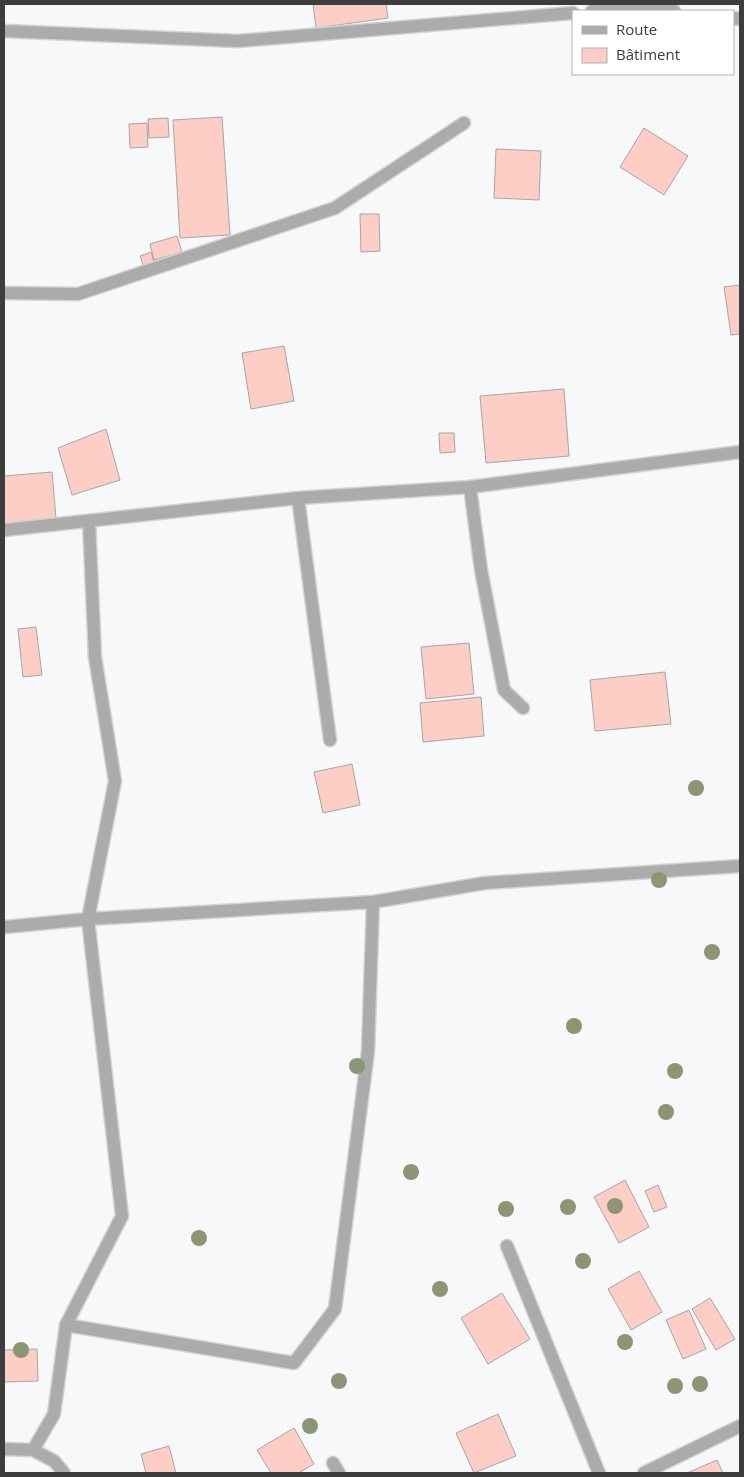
<svg xmlns="http://www.w3.org/2000/svg" width="744" height="1477" viewBox="0 0 744 1477" font-family="'Open Sans',sans-serif">
<rect width="100%" height="100%" fill="#f6f8fa"/>
<path fill="#fccec5" stroke="#a9a5a5" d="M313,4H386L388,18L316,28Z
M222,117L230,235L180,238L173,120Z
M168,118L169,137L149,138L148,119Z
M147,123L148,147L130,148L129,124Z
M644,128L688,156L664,195L620,167Z
M496,149L541,151L539,200L494,198Z
M360,214H379L380,251L361,252Z
M177,236L182,252L154,260L150,244Z
M151,252L154,262L143,265L140,256Z
M740,285V334L731,335L724,287Z
M284,346L294,401L251,409L242,353Z
M564,389L569,456L486,463L480,396Z
M106,429L120,480L72,495L58,448Z
M439,433H454L455,452L440,453Z
M52,472L56,518L4,523V476Z
M36,627L42,675L23,677L18,629Z
M469,643L474,694L426,699L421,647Z
M665,672L671,724L595,731L590,680Z
M481,697L484,736L423,742L420,703Z
M352,764L360,805L323,813L314,772Z
M625,1180L649,1227L619,1243L594,1197Z
M658,1185L667,1207L654,1212L645,1191Z
M639,1271L662,1312L631,1330L608,1289Z
M502,1293L530,1339L488,1364L461,1318Z
M710,1298L735,1339L716,1350L692,1309Z
M689,1310L706,1349L683,1359L666,1320Z
M37,1349L38,1381L4,1382V1350Z
M498,1414L516,1456L474,1473L456,1433Z
M294,1428L314,1464L298,1473H271L257,1450Z
M169,1446L176,1473H146L141,1454Z
M717,1460L723,1473H687Z"/>
<g fill="none" stroke-linecap="round" stroke-linejoin="round">
<defs>
<path id="street" d="M592,11L639,7L674,11
M733,18L740,19
M4,31L238,41L573,13
M4,293L78,294L335,208L464,123
M470,487L481,570L504,690L523,708
M298,498L330,740
M4,530L298,498L470,487L740,452
M5,927L88,919L373,902L485,883L740,866
M507,1246L599,1473
M66,1325L122,1216L88,919L115,781L95,657L89,521
M4,1449L33,1450L54,1461L64,1473
M33,1450L54,1414L66,1325L294,1363L335,1309L368,1051L373,902
M333,1463L339,1473
M644,1473L740,1426"/>
</defs>
<use href="#street" stroke="#d1d3d4" stroke-width="15"/>
<use href="#street" stroke="#acabab" stroke-width="12"/>
</g>
<g fill="#8c9675">
<circle cx="696" cy="788" r="8"/>
<circle cx="659" cy="880" r="8"/>
<circle cx="712" cy="952" r="8"/>
<circle cx="574" cy="1026" r="8"/>
<circle cx="357" cy="1066" r="8"/>
<circle cx="675" cy="1071" r="8"/>
<circle cx="666" cy="1112" r="8"/>
<circle cx="411" cy="1172" r="8"/>
<circle cx="615" cy="1206" r="8"/>
<circle cx="568" cy="1207" r="8"/>
<circle cx="506" cy="1209" r="8"/>
<circle cx="199" cy="1238" r="8"/>
<circle cx="583" cy="1261" r="8"/>
<circle cx="440" cy="1289" r="8"/>
<circle cx="625" cy="1342" r="8"/>
<circle cx="21" cy="1350" r="8"/>
<circle cx="339" cy="1381" r="8"/>
<circle cx="700" cy="1384" r="8"/>
<circle cx="675" cy="1386" r="8"/>
<circle cx="310" cy="1426" r="8"/>
</g>
<rect width="744" height="1477" fill="none" stroke="#3c3d3e" stroke-width="10"/>
<rect x="572" y="10" width="162" height="65" fill="#ffffff" stroke="#b1b1b2"/>
<rect x="582" y="26" width="25" height="8" fill="#acabab" stroke="#b1b1b2"/>
<text x="616" y="35" font-size="15" fill="#3c3d3e">Route</text>
<rect x="582" y="48" width="25" height="15" fill="#fccec5" stroke="#b1b1b2"/>
<text x="616" y="60" font-size="15" fill="#3c3d3e">Bâtiment</text>
</svg>
